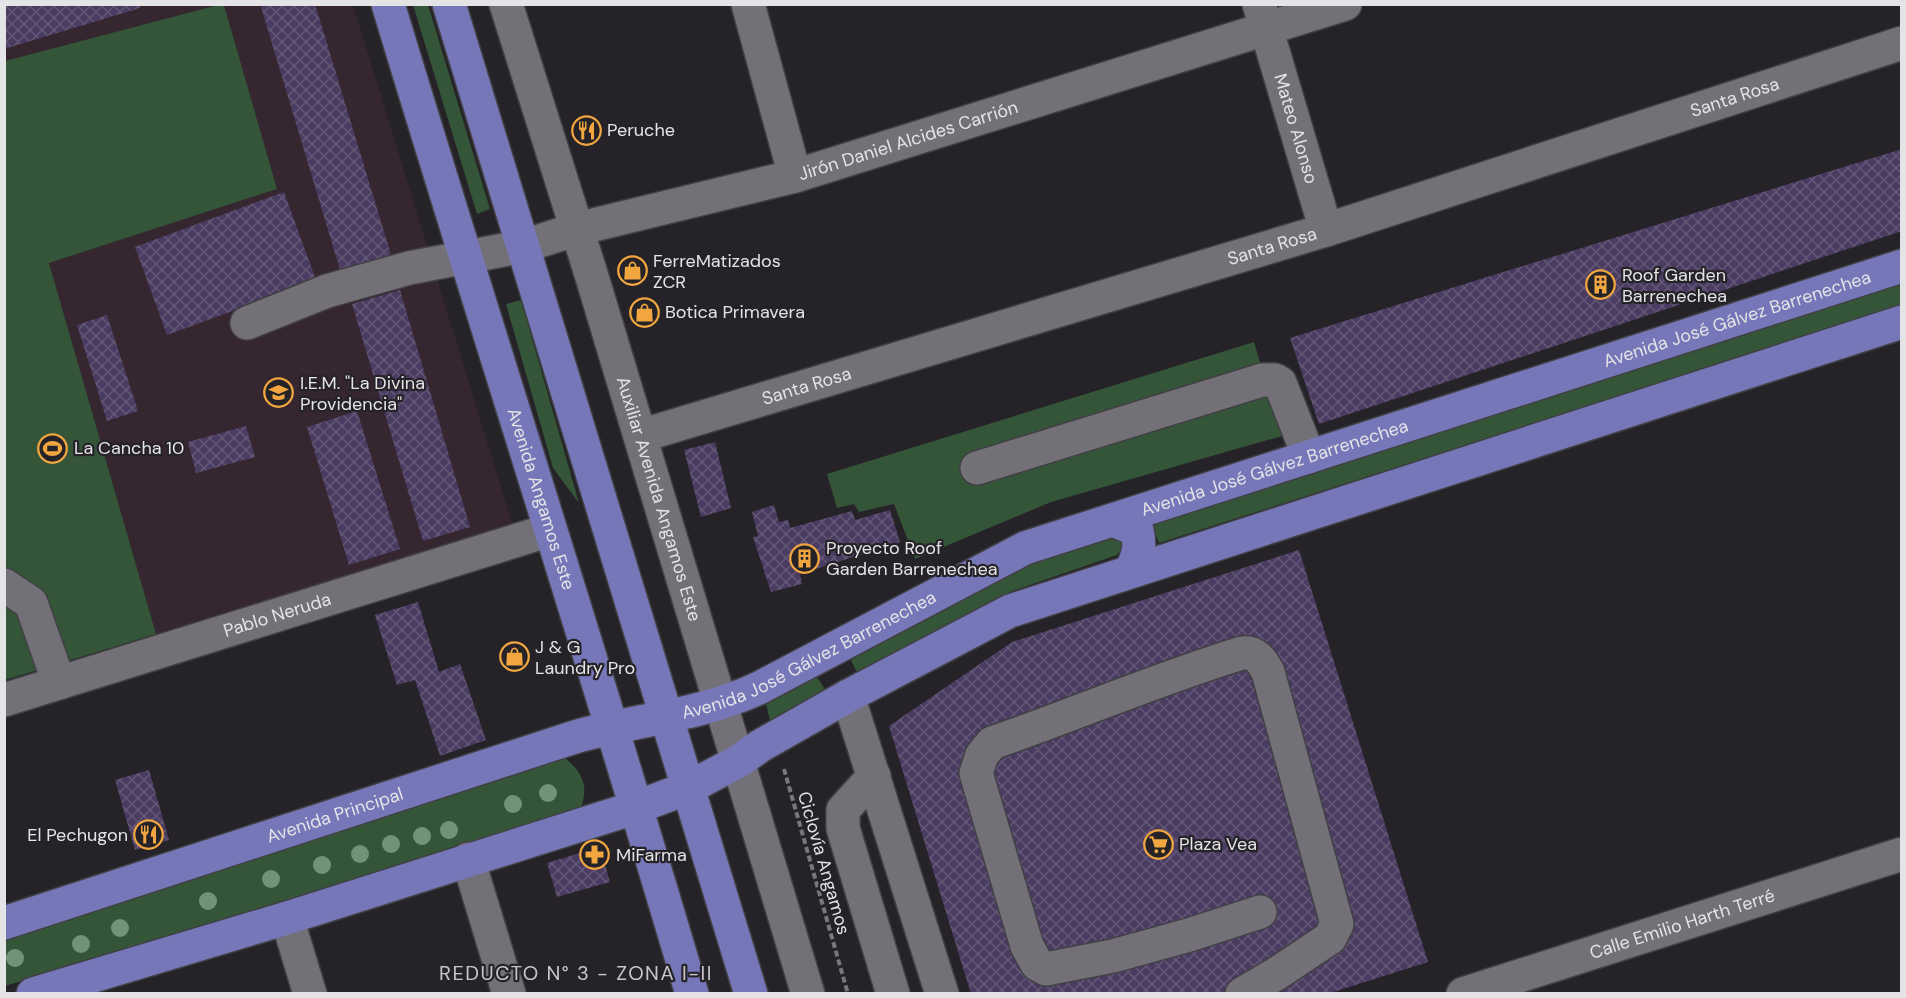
<svg xmlns="http://www.w3.org/2000/svg" width="1906" height="998" viewBox="0 0 1906 998" font-family="'DM Sans',sans-serif">
<defs>
<pattern id="building-cross-hatch" width="8" height="8" patternUnits="userSpaceOnUse" patternTransform="scale(1.5)"><rect width="8" height="8" fill="#4a3b61"/><path d="M0 0l8 8M0 8l8-8" fill="none" stroke="#645778"/></pattern>
</defs>
<rect width="100%" height="100%" fill="#252328"/>
<path fill="#362630" d="M5,5H218L5,61Z
M224,5H353L512,523L156,634L49,263L277,189Z"/>
<path fill="#355539" d="M218,5H224L277,189L49,263L156,634L5,680V61Z
M413,5H428L490,209L477,214Z
M1901,283V306L1159,543L1151,522Z
M521,300L579,503L553,468L506,304Z
M1254,342L1282,436L1051,502L915,559L894,504L859,512L854,504L837,508L827,474Z
M1114,534L1125,543L1117,555L1012,591L859,676L851,660L1003,574Z
M817,677L828,694L771,724L765,700Z
M565,758C584,774 589,787 580,811L5,986L4,940Z"/>
<path fill="url(#building-cross-hatch)" d="M4,4H139L140,8L4,49Z
M269,4H315L392,258L341,273L261,7Z
M1902,149V231L1319,424L1290,338Z
M284,192L316,280L167,335L135,247Z
M400,290L470,527L423,541L352,304Z
M107,315L138,411L107,421L77,325Z
M357,411L400,549L349,565L307,427Z
M246,426L255,457L196,473L188,442Z
M715,442L731,508L701,517L684,450Z
M774,505L779,522L788,520L790,528L852,511L855,520L890,510L900,542L800,574L802,584L771,592L753,537L758,536L752,512Z
M1299,550L1428,962L1327,994H971L889,726L1012,642Z
M418,602L439,672L460,664L486,740L440,756L415,680L397,685L375,615Z
M149,770L169,840L135,850L115,780Z
M600,847L610,882L557,897L547,863Z"/>
<g fill="none" stroke-linecap="round" stroke-linejoin="round">
<defs>
<g id="minor">
<path id="s1" d="M506,4L592,277L808,994"/>
<path d="M748,4L795,176"/>
<path id="s2" d="M1259,4L1326,230"/>
<path id="s3" d="M247,323L327,291L409,268L524,246L577,229L795,176L1345,4"/>
<path id="s4" d="M640,436L1326,230L1902,43"/>
<path d="M977,468L1262,380H1275L1280,383L1309,457"/>
<path d="M4,585L31,603L59,683"/>
<path d="M848,696L942,994"/>
<path id="s5" d="M4,700L550,530"/>
<path d="M874,776L843,810V828L893,994"/>
<path d="M468,859L509,994"/>
<path d="M287,918L310,994"/>
<path d="M1242,994L1276,974L1330,938L1337,924L1268,672C1262,661 1256,651 1242,653C1157,679 1076,714 992,743L982,755L976,773L1027,946L1037,964L1046,969L1113,956L1189,935L1260,912"/>
<path id="s6" d="M1463,994L1902,854"/>
</g>
<g id="major">
<path id="s7" d="M388,4C488,335 595,663 692,994"/>
<path d="M449,4L751,994"/>
<path d="M1113,520L1137,530C1141,547 1138,556 1131,571"/>
<path id="s8" d="M4,923L578,736C640,719 703,715 761,687L1025,548L1902,266"/>
<path d="M33,994L287,918L637,807L688,788L739,761L760,746L848,696L1010,611L1902,322"/>
</g>
</defs>
<use href="#minor" stroke="#414044" stroke-width="36"/>
<use href="#major" stroke="#414044" stroke-width="36"/>
<path stroke="#79777b" stroke-width="4" stroke-dasharray="6 3" stroke-linecap="butt" d="M784,769L848,994"/>
<use href="#minor" stroke="#737177" stroke-width="33"/>
<use href="#major" stroke="#7677b8" stroke-width="33"/>
</g>
<g fill="#739378">
<circle cx="548" cy="793" r="9"/>
<circle cx="513" cy="804" r="9"/>
<circle cx="449" cy="830" r="9"/>
<circle cx="422" cy="836" r="9"/>
<circle cx="391" cy="844" r="9"/>
<circle cx="360" cy="854" r="9"/>
<circle cx="322" cy="865" r="9"/>
<circle cx="271" cy="879" r="9"/>
<circle cx="208" cy="901" r="9"/>
<circle cx="120" cy="928" r="9"/>
<circle cx="81" cy="944" r="9"/>
<circle cx="15" cy="958" r="9"/>
</g>
<defs>
<symbol id="restaurant-ring" viewBox="-11 -11 22 22"><circle r="9.5" fill="#252328" stroke="#f1a640" stroke-width="1.5"/><path d="M-5-6h1v4h1v-4h1v4h1v-4h1v5L-1.5 .5V6h-2V.5L-5-1ZM5-6V6H3V1.5H1.5Q1.5-4 5-6Z" fill="#f1a640"/></symbol>
<symbol id="shop-ring" viewBox="-11 -11 22 22"><circle r="9.5" fill="#252328" stroke="#f1a640" stroke-width="1.5"/><path d="M-5-2.5h2.3a2.7 3.5 0 0 1 5.4 0H5L5.5 6h-11ZM-1.5-2.5h3a1.5 2.3 0 0 0-3 0Z" fill="#f1a640"/></symbol>
<symbol id="building-ring" viewBox="-11 -11 22 22"><circle r="9.5" fill="#252328" stroke="#f1a640" stroke-width="1.5"/><path d="M-4-6H4V6H1V3H-1V6H-4ZM-2.5-4.3h1.7v1.8h-1.7ZM.8-4.3h1.7v1.8H.8ZM-2.5-1h1.7V.8h-1.7ZM.8-1h1.7V.8H.8Z" fill="#f1a640"/></symbol>
<symbol id="school-ring" viewBox="-11 -11 22 22"><circle r="9.5" fill="#252328" stroke="#f1a640" stroke-width="1.5"/><path d="M0-5L7-2L0 1L-7-2ZM-4 1L0 2.5L4 1V4Q0 6-4 4Z" fill="#f1a640"/></symbol>
<symbol id="stadium-ring" viewBox="-11 -11 22 22"><circle r="9.5" fill="#252328" stroke="#f1a640" stroke-width="1.5"/><path d="M0-5a6.5 5 0 1 0 0 10a6.5 5 0 1 0 0-10ZM-3.5-1.8h7v3.6h-7Z" fill="#f1a640"/></symbol>
<symbol id="supermarket-ring" viewBox="-11 -11 22 22"><circle r="9.5" fill="#252328" stroke="#f1a640" stroke-width="1.5"/><path d="M-6-5.5h2.5l.6 2H6L4.5 2H-2.5L-4.4-4H-6ZM-1.5 3.2a1.3 1.3 0 1 0 .1 0ZM3 3.2a1.3 1.3 0 1 0 .1 0Z" fill="#f1a640"/></symbol>
<symbol id="pharmacy-ring" viewBox="-11 -11 22 22"><circle r="9.5" fill="#252328" stroke="#f1a640" stroke-width="1.5"/><path d="M-2-6h4v4h4v4h-4v4h-4v-4h-4v-4h4Z" fill="#f1a640"/></symbol>
</defs>
<g fill-rule="evenodd">
<use href="#restaurant-ring" x="570" y="114" width="33" height="33"/>
<use href="#shop-ring" x="616" y="254" width="33" height="33"/>
<use href="#building-ring" x="1584" y="268" width="33" height="33"/>
<use href="#shop-ring" x="628" y="296" width="33" height="33"/>
<use href="#school-ring" x="262" y="376" width="33" height="33"/>
<use href="#stadium-ring" x="36" y="432" width="33" height="33"/>
<use href="#building-ring" x="788" y="542" width="33" height="33"/>
<use href="#shop-ring" x="498" y="640" width="33" height="33"/>
<use href="#restaurant-ring" x="132" y="818" width="33" height="33"/>
<use href="#supermarket-ring" x="1142" y="828" width="33" height="33"/>
<use href="#pharmacy-ring" x="578" y="838" width="33" height="33"/>
</g>
<g text-anchor="middle" stroke-width="4.5" stroke-linejoin="round" paint-order="stroke">
<g font-size="18" fill="#e4e3e6" stroke="#252328">
<text dy="6" stroke="none"><textPath href="#s4" startOffset="1146">Santa Rosa</textPath></text>
<text dy="6" stroke="none"><textPath href="#s2" startOffset="130">Mateo Alonso</textPath></text>
<text dy="6" stroke="none"><textPath href="#s3" startOffset="687">Jirón Daniel Alcides Carrión</textPath></text>
<text dy="6" stroke="none"><textPath href="#s4" startOffset="660">Santa Rosa</textPath></text>
<text dy="6" stroke="none"><textPath href="#s8" startOffset="1840">Avenida José Gálvez Barrenechea</textPath></text>
<text dy="6" stroke="none"><textPath href="#s4" startOffset="174">Santa Rosa</textPath></text>
<text dy="6" stroke="none"><textPath href="#s8" startOffset="1354">Avenida José Gálvez Barrenechea</textPath></text>
<text dy="6" stroke="none"><textPath href="#s7" startOffset="518">Avenida Angamos Este</textPath></text>
<text dy="6" stroke="none"><textPath href="#s1" startOffset="518">Auxiliar Avenida Angamos Este</textPath></text>
<text dy="6" stroke="none"><textPath href="#s5" startOffset="286">Pablo Neruda</textPath></text>
<text dy="6" stroke="none"><textPath href="#s8" startOffset="850">Avenida José Gálvez Barrenechea</textPath></text>
<text dy="6" stroke="none"><textPath href="#s8" startOffset="348">Avenida Principal</textPath></text>
<text transform="translate(824 863) rotate(74)" y="6">Ciclovía Angamos</text>
<text dy="6" stroke="none"><textPath href="#s6" startOffset="230">Calle Emilio Harth Terré</textPath></text>
</g>
<g font-size="18" fill="#e4e3e6" stroke="#252328" text-anchor="start">
<text x="607" y="136">Peruche</text>
<text x="653" y="267">FerreMatizados<tspan x="653" dy="21">ZCR</tspan></text>
<text x="1622" y="281">Roof Garden<tspan x="1622" dy="21">Barrenechea</tspan></text>
<text x="665" y="318">Botica Primavera</text>
<text x="300" y="389">I.E.M. "La Divina<tspan x="300" dy="21">Providencia"</tspan></text>
<text x="74" y="454">La Cancha 10</text>
<text x="826" y="554">Proyecto Roof<tspan x="826" dy="21">Garden Barrenechea</tspan></text>
<text x="535" y="653">J &amp; G<tspan x="535" dy="21">Laundry Pro</tspan></text>
<text x="128" y="841" text-anchor="end">El Pechugon</text>
<text x="1179" y="850">Plaza Vea</text>
<text x="616" y="861">MiFarma</text>
</g>
<g font-size="20" letter-spacing="1.5" fill="#c8c6cc" stroke="#252328">
<text x="576" y="980">REDUCTO N° 3 - ZONA I-II</text>
</g>
</g>
<rect width="1906" height="998" fill="none" stroke="#e4e3e6" stroke-width="12"/>
</svg>
